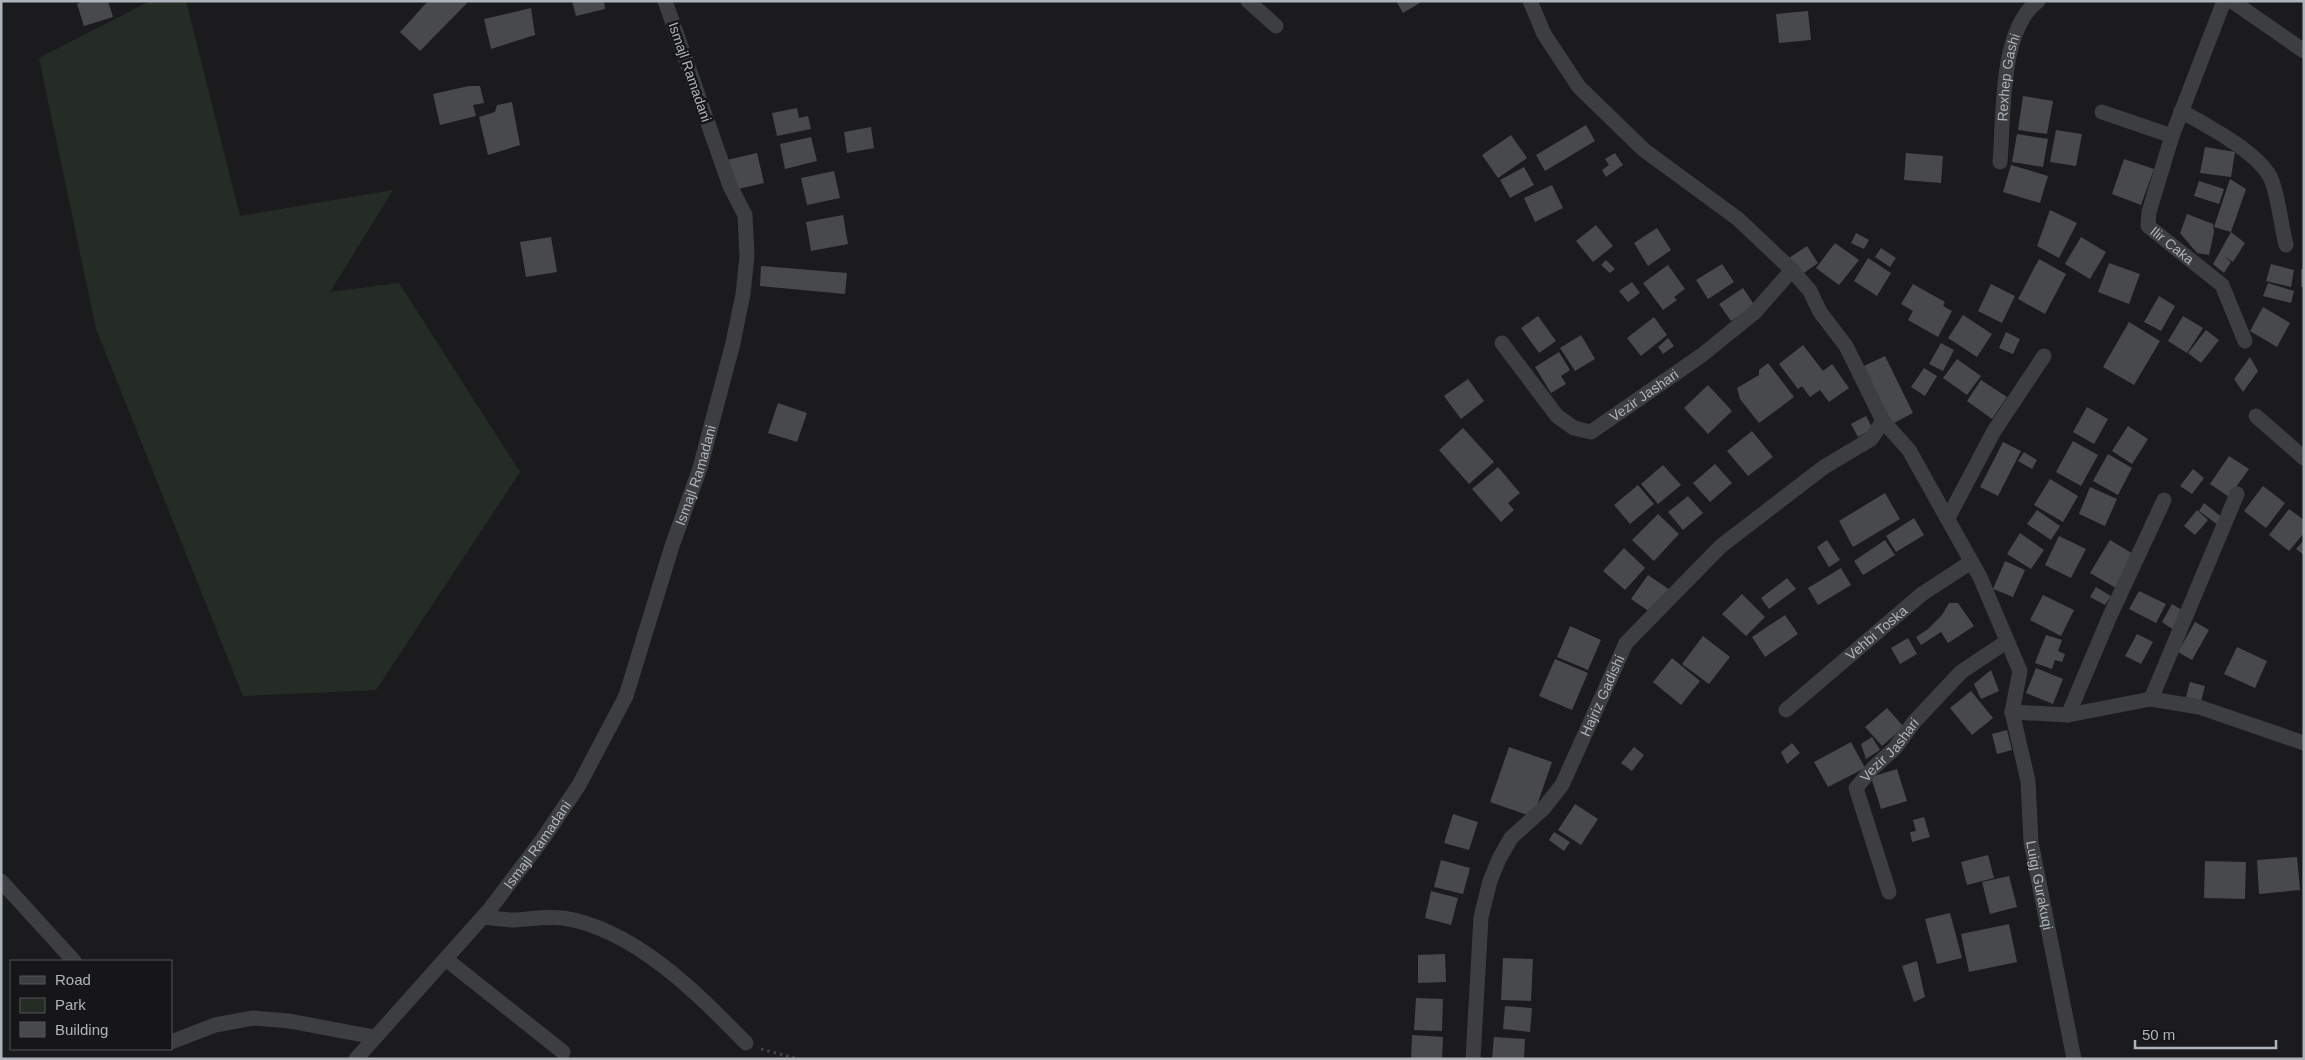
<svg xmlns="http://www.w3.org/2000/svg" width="2305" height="1060" viewBox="0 0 2305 1060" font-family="Arial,sans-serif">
<rect width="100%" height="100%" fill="#1b1b1d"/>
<path fill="#252c25" d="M150,1H186L240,216L393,190L330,292L399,283L520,472L376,690L243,696L96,329L39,58Z"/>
<path fill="#48494d" d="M84,1H108L113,17L84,26L77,4Z
M428,1H469L420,51L400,32Z
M572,1H604L605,9L576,16Z
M1396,1H1423L1403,13Z
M531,8L535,35L491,49L484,19Z
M1808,11L1811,40L1779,43L1776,14Z
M469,86H480L484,103L473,105L476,116L440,125L433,94Z
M2023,96L2053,101L2047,134L2018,130Z
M512,102L520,145L488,155L479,117L495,112L497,105Z
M797,108L799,118L808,116L811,129L777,136L772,113Z
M1586,125L1595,141L1545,171L1536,155Z
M871,127L874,148L847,153L844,132Z
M2056,130L2082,134L2076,166L2050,162Z
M2017,134L2048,139L2043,167L2012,162Z
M1511,135L1527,158L1498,178L1482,155Z
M811,137L817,161L785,169L780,144Z
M2205,147L2235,152L2231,177L2200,173Z
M757,153L764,183L734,190L727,160Z
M1615,153L1623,165L1606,177L1602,170L1609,165L1605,159Z
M1906,153L1943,156L1941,183L1904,180Z
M2124,159L2154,169L2141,205L2112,194Z
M2011,165L2048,176L2040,203L2003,192Z
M1524,167L1534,185L1510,198L1500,180Z
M834,171L840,198L807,205L801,178Z
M2230,179L2246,189L2231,232L2214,227Z
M2199,181L2224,189L2219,204L2194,196Z
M1552,185L1563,208L1535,222L1524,198Z
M2050,210L2077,223L2059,258L2037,246Z
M2187,214L2213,224L2214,232L2209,255L2197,253L2180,233Z
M843,215L848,244L811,251L806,222Z
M1596,225L1613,246L1593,262L1576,241Z
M1657,228L1671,250L1648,266L1634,243Z
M2231,232L2245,243L2233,262L2224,256L2231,262L2224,273L2213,264Z
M1856,233L1869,240L1864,249L1851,243Z
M551,237L557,272L526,277L520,242Z
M2081,237L2106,252L2090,279L2065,264Z
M1835,243L1859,260L1839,285L1816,268Z
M1807,246L1818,263L1801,275L1789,258Z
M1881,248L1896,258L1890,267L1875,257Z
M1868,258L1891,273L1877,296L1854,281Z
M2039,259L2066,274L2045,314L2018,299Z
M1606,260L1615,269L1610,273L1601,265Z
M2109,263L2140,274L2129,304L2098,292Z
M1722,264L1734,282L1708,299L1696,280Z
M2271,264L2294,270L2291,287L2266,281Z
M1668,265L1685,289L1674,297L1677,300L1663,310L1643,283Z
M761,266L847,273L845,294L760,286Z
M2301,269H2304V287H2301Z
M1632,282L1640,293L1628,302L1619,291Z
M2268,283L2294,291L2291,303L2263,296Z
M1913,284L1945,302L1943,306L1952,311L1938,337L1908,320L1913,311L1901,304Z
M1991,284L2015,296L2002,323L1978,311Z
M1743,288L1755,306L1731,321L1719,304Z
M2159,296L2175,306L2161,331L2144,322Z
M2263,307L2290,323L2277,347L2250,331Z
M1963,315L1992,334L1977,357L1948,338Z
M1538,316L1556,341L1539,353L1521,328Z
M2183,316L2203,328L2187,353L2168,341Z
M1654,317L1667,335L1641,356L1627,338Z
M2129,322L2160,341L2134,385L2103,367Z
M2206,330L2219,340L2201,363L2188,353Z
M2006,332L2020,339L2013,354L1999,348Z
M1581,335L1595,359L1575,371L1560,348Z
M1668,338L1674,346L1663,354L1658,347Z
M1941,343L1954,350L1943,371L1929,364Z
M1803,345L1823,371L1832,364L1849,388L1829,402L1820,390L1810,397L1802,386L1798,389L1779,364Z
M1559,352L1570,370L1561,376L1566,384L1551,393L1535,367Z
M1885,356L1913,413L1892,424L1864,366Z
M2250,357L2258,371L2243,392L2234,379Z
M1957,359L1981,376L1967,395L1943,378Z
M1768,363L1794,397L1759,423L1740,399L1737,388L1759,375V370Z
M1924,368L1937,376L1925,396L1911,387Z
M1468,379L1484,401L1461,419L1444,396Z
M1981,380L2007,397L1992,419L1967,401Z
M1708,385L1732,411L1708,434L1684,408Z
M778,403L807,413L797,442L768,433Z
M2087,407L2108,419L2094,444L2073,432Z
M1866,416L1873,429L1858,437L1851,424Z
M2128,426L2148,439L2132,464L2112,451Z
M1463,428L1494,462L1469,484L1439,450Z
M1752,431L1773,457L1748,476L1727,451Z
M2073,441L2098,455L2081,486L2056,472Z
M2003,442L2021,451L1998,496L1980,487Z
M2024,452L2037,460L2032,469L2018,461Z
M2108,454L2132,468L2118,495L2093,481Z
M2229,456L2249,469L2229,497L2210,484Z
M1715,464L1732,483L1710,502L1693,483Z
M1663,465L1681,485L1658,504L1641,484Z
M1498,467L1520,493L1508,503L1514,510L1501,522L1472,489Z
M2193,469L2204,478L2192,494L2180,486Z
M2050,479L2078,496L2063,522L2034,505Z
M1638,485L1654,504L1630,524L1614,505Z
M2263,486L2285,503L2266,528L2244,511Z
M2090,487L2117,499L2105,526L2079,514Z
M1885,493L1900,519L1853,547L1839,521Z
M1688,496L1703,513L1683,530L1668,512Z
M2204,503L2223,518L2218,525L2199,511Z
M2289,509L2304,520V533L2289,551L2269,535Z
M2037,510L2060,526L2051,540L2027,524Z
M2197,510L2208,520L2195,535L2184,526Z
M1658,514L1679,534L1654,561L1632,540Z
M1914,518L1924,535L1896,552L1886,536Z
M2020,533L2044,550L2031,569L2007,554Z
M2059,536L2086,549L2071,578L2045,565Z
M1827,540L1840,560L1829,567L1817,547Z
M1885,540L1895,555L1863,575L1854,561Z
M2110,540L2135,555L2116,588L2090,573Z
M2304,540V555L2296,549Z
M1624,548L1645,568L1625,590L1603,571Z
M2005,561L2025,570L2013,597L1993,589Z
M1841,568L1851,585L1818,605L1808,588Z
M1648,575L1670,590L1653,614L1631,599Z
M1787,578L1796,589L1769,609L1761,598Z
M2096,587L2111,596L2105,605L2090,597Z
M2139,591L2166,604L2156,623L2129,609Z
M1742,594L1765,617L1746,636L1722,614Z
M2043,595L2074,610L2061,636L2030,620Z
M1949,603H1958L1974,626L1948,643L1941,632L1921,645L1916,637L1928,629L1942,615Z
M2172,604L2185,612L2174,630L2162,622Z
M1785,615L1798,634L1765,657L1752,637Z
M2195,622L2209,630L2192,660L2178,652Z
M1570,626L1601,640L1588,670L1557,657Z
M2137,634L2153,642L2141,664L2125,656Z
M2046,635L2062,640L2058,651L2065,654L2062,662L2055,660L2052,669L2035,663Z
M1703,636L1730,657L1709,684L1682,664Z
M1908,638L1917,654L1900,664L1891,648Z
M2237,647L2267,661L2255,688L2224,674Z
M1672,658L1700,681L1681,705L1653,682Z
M1555,659L1588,673L1572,710L1539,696Z
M2036,668L2063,679L2053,704L2026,693Z
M1991,670L1999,691L1981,699L1974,684Z
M2190,682L2205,686L2201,701L2186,697Z
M1971,691L1993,718L1972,735L1950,708Z
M1887,708L1904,727L1882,746L1865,727Z
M2007,730L2012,750L1997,754L1992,734Z
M1872,737L1880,750L1866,759L1861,744Z
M1851,742L1865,768L1828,787L1814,762Z
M1792,743L1800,753L1787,764L1781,752Z
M1509,747L1552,762L1533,817L1490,802Z
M1634,747L1644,755L1632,771L1621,763Z
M1897,769L1907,801L1881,809L1871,777Z
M1575,804L1598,819L1581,845L1558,830Z
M1453,814L1478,822L1469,850L1444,843Z
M1924,817L1930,837L1912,842L1910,832L1916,831L1913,820Z
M1554,832L1570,842L1564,851L1549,840Z
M1988,855L1994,878L1967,885L1961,862Z
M2297,857L2300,890L2259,894L2257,860Z
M1441,860L1470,868L1463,894L1434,887Z
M2205,861L2246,862L2245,899L2204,898Z
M2009,876L2017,907L1990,914L1982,882Z
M1431,891L1458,898L1451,925L1425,918Z
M1950,913L1962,958L1937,964L1925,919Z
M2009,924L2017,962L1969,972L1961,934Z
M1445,954L1446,982L1418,983V955Z
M1503,958L1533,959L1531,1001L1501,1000Z
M1917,961L1925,997L1914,1002L1902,966Z
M1416,998L1443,999L1442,1031L1414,1030Z
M1505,1006L1532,1008L1530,1032L1503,1029Z
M1412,1035L1443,1037L1442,1059H1411Z
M1494,1037L1525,1039L1524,1059H1492Z"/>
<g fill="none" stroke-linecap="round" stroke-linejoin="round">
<path stroke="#424548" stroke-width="3" stroke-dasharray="2.5 4" stroke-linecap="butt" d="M761,1049L798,1059"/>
<g stroke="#3c3e41" stroke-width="15">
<path d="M1248,1L1276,26"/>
<path d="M1530,1L1544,34L1579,87L1644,150L1738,219L1792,270L1810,291L1820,312L1846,346L1883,421L1909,450L1980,577L2020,671L2012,712L2068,715L2151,699L2199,707L2304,743"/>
<path id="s1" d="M2224,1L2172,136L2149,212L2148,226L2222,285L2245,341"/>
<path d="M2232,1L2304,51"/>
<path d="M2181,111C2206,125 2262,154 2272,181C2279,201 2281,225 2286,245"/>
<path d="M2102,112L2172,136"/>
<path id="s2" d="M2000,162C2004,117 1999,30 2038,1"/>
<path id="s3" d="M1502,343L1557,416L1574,428L1591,432L1702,355L1754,313L1792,270"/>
<path d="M2256,416L2304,458"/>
<path d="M1948,518L1994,431L2044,356"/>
<path d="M2151,699L2237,494"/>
<path id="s4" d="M1786,710L1922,594L1971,562"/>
<path id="s5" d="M2012,712L2028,781L2031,842L2074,1059"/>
<path d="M2068,715L2109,618L2164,500"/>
<path d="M1,881L74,961"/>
<path id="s6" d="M1889,892L1856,788L1873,768L1895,748L1914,722L1961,672L2006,642"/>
<path d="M483,917C493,918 504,920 514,920C530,919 548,916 563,918C635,929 698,994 746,1043"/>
<path d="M447,960L563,1052"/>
<path d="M171,1042L215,1025L253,1018L289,1021L374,1037"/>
<path id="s7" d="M356,1059L490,909L542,840L579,785L626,696L672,546L700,468L733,343L743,294L747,256L745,215L730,186L665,1"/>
<path id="s8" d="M1473,1059L1481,917L1490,881L1499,859L1511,838L1543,809L1562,785L1626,643L1721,546L1824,467L1871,439L1883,421"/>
</g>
</g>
<g text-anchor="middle" stroke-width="5" stroke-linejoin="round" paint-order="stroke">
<g font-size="14" fill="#aeb4bb" stroke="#161618">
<text transform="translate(690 72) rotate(71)" y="5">Ismajl Ramadani</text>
<text dy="5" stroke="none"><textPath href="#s2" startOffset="85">Rexhep Gashi</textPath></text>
<text dy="5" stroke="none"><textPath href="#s1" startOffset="269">Ilir Caka</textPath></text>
<text dy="5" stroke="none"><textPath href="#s3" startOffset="194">Vezir Jashari</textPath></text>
<text dy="5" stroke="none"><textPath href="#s7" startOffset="686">Ismajl Ramadani</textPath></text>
<text dy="5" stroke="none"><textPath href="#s4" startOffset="119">Vehbi Toska</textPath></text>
<text dy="5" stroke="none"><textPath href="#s8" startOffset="399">Hajriz Gadishi</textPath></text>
<text dy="5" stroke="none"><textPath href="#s6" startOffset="160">Vezir Jashari</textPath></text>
<text dy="5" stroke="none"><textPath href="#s7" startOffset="281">Ismajl Ramadani</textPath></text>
<text dy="5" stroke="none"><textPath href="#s5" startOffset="176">Luigj Gurakuqi</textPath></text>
</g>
</g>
<rect width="2305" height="1060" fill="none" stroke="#aeb4bb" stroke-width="5"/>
<rect x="10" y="960" width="162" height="90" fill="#161618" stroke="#535559"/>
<rect x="20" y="976" width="25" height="8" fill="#3c3e41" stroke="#535559"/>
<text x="55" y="985" font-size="15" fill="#aeb4bb">Road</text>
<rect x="20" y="998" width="25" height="15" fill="#252c25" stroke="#535559"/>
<text x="55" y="1010" font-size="15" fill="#aeb4bb">Park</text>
<rect x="20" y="1022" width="25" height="15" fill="#48494d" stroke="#535559"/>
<text x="55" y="1035" font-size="15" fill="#aeb4bb">Building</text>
<path d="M2135 1040v8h141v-8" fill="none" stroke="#aeb4bb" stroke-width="2.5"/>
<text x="2142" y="1040" font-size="15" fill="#aeb4bb" stroke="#161618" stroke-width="4" paint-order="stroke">50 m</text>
</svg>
